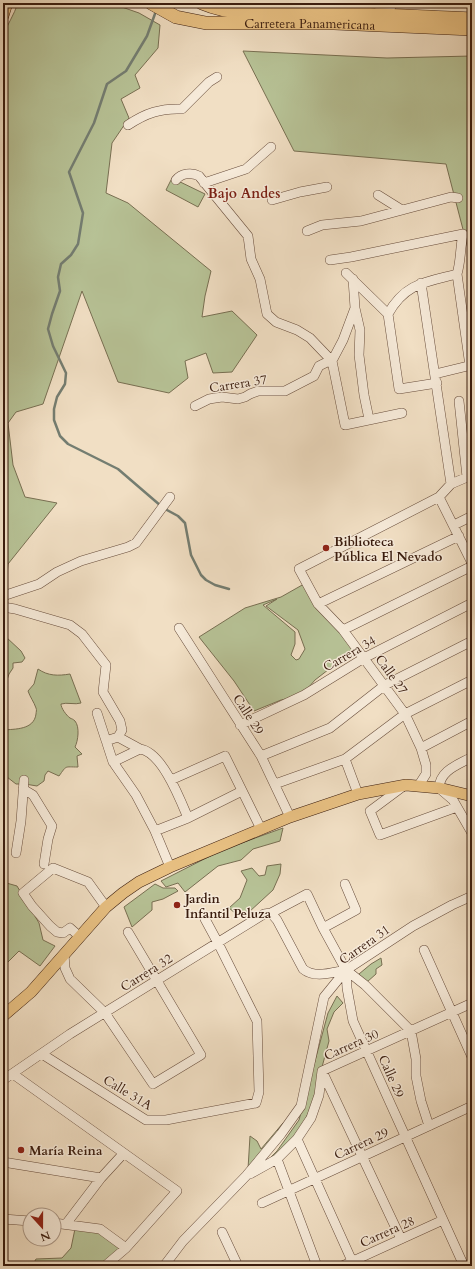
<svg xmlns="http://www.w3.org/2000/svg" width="475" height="1269" viewBox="0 0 475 1269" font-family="Cardo,serif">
<rect width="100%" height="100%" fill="#f1dfc4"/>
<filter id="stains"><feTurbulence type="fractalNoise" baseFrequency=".005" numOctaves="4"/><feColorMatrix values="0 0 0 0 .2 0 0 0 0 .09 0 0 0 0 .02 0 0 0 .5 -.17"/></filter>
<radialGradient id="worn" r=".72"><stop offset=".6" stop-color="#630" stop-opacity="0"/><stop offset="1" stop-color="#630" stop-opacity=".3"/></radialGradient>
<path fill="#b7c296" stroke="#786f52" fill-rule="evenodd" d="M18,3H118L119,6L139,13L160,25L158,48L135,75L140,88L121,99L129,118L112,143L106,193L128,203L211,271L205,296L202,317L232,311L257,335L232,372L213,373L206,353L185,361L188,378L169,393L118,382L82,291L43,404L16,412L8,423L13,465L25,497L57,503L8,564L3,615V36C7,25 14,15 18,3Z
M243,51L387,58L472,56V264L446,164L294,151Z
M172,178L205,194L198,207L166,190Z
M304,584L355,649L315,680L301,696L281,700L254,711L234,681L199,637L245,608L281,597ZM277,599L266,606L298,630L305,649L299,659L296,660L291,655L295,644V632L263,605Z
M6,637L21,651L25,658L22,662L13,663V668L9,674L6,683H3V638Z
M38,669C48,676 58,676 70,674L81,703C75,705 67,702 61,704C61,708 66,715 70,718C72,719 73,719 75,721C80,727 78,741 75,747L82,754L77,756L78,767C64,767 67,765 59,776L48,771L45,775L44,781L37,786L25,784H16L7,777L3,779V730C15,729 34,730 36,714C36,712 37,710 36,708C34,702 30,697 28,691L34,684Z
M283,828L280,841L253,849L241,860L218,866L185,892L178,883L166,887L161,881L222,850Z
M281,864L280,874L273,890L249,912L235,913L229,908L240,898L247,880L241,871L252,868L259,876L265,875L267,866Z
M3,882L17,886L39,923L43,940L55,946L40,966L19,951L3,967Z
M155,884L163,888H175L178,891L163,899L152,902V910L132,927L124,907Z
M381,958L382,965L376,969V974L367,982L359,974L371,964Z
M337,996L343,1003L334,1012L327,1029L329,1041L311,1108L294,1141L263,1165L277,1151L299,1120L328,1013Z
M283,1123L284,1125L248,1169L250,1136L257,1141L261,1149Z
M76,1224L97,1228L119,1249L102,1266H32L36,1259L62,1258L71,1248Z"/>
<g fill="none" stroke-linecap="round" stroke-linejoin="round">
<path stroke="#747d71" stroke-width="2.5" d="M156,11L147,36L126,71L107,84L94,123L69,172L83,213L78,244L71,255L61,264L58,277L60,291L52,314L48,329L53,346L66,373L65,384L57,397L54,409V420L60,436L68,444L118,469L161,506
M165,509L178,516L185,523L191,555L201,575L206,580L215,585L229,589"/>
<defs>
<path id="minor" d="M357,3V10
M379,11H387L390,9L392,3
M128,125C146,113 161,108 182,109L209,82L217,77
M176,180C181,173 192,172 199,176L248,236L251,259L260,279L267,314L276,322L297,330L310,338L332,361L345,425L402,413
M204,183L246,169L271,147
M378,195L402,210
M272,200L300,192L327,187
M307,231L322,225L361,221L451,197L458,198
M330,260L351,257L463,234C460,248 461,261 457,274L470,366
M346,273L388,314L399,389L437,383
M421,283L451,484
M355,308L360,330L359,355L364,395L369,419
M388,314C405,283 426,282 457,274
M435,374L472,365
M459,401L467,477
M195,406L209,399L222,397L238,399L245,397L250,394L258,391H285L314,376L319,366L333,359L343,340L355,308L353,279
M439,497L472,563
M454,525L472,516
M3,596L39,584L57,572L81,561L128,547L136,543L170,497
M318,604L459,536
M3,607L15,609L70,625L82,634L106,665L103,692L120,721L122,730L118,737L106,741
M179,628L261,756L290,817
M343,630L472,566
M97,713L113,762L136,795L155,831L170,867
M240,725L304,695L364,658L472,603
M118,737L140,749
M421,748L472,721
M261,756L330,728L385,685L472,641
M472,757C458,765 440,770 439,788L453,800L472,833
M345,759L358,794
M113,762L140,749C162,752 180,799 188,818
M171,780L225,756L261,829
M275,784L345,759L405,714L472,680
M405,785L370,811L380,835L457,807
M419,785L426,774V765L421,748L405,714L343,630L318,604L299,569L439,497L451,484L472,475
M23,789L33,795L52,826L48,839L44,864
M155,831L188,818L242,791
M16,853L21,821L24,780
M271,913L277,920L303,969C315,979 333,972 346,970
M323,928L356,910L345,884
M79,936L70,928L63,933L57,932L50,926L32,906L23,893L53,868L88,882L106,907
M424,950L472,1057
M64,954L65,968L70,979L105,1013L153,1084L201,1055L128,932
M346,970L365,985L411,1031L416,1059V1076L421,1101L429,1126
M42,1054L146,1120H166L256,1103L259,1092L257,1021L218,943L205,919
M322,1071L401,1239
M322,1071L472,1003
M13,1074L177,1191L126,1248L105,1266
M3,1080L70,1034L264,914L271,913L307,894L323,928L346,970L347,988L353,1021L464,1266
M297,1139L352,1261
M277,1159L317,1266
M3,1162L101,1178
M250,1174L277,1159L297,1139L311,1118L319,1095L322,1071
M262,1203L472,1106
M3,1219L30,1221
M54,1223L100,1229L126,1248
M66,1224L101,1178L123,1154
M222,1232L238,1266
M164,1266L183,1241L246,1176L281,1134L301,1106L324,997L346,970L413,926L452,905L472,896
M342,1266L443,1220"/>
<path id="major" d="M3,16L7,3
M3,1016L31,992L106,907L123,893L139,882L170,867L290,817L358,794L406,785L439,788L472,796"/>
<g id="highway">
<path id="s1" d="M151,3L176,17L206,23H334L472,29"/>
<path d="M202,3C240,19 282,12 322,13C372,14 422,17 472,19"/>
</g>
</defs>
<use href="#minor" stroke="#684d3c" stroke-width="10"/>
<use href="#major" stroke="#3a1c0e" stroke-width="12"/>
<use href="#highway" stroke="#3a1c0e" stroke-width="14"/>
<use href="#minor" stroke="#f6ead9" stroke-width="9"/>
<use href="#major" stroke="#e8c082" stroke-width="11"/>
<use href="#highway" stroke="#e8c082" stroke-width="13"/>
</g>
<g fill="#8f2418" stroke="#f6ead9" stroke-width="1.5">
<circle cx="326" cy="548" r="4"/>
<circle cx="177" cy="905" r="4"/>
<circle cx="21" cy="1150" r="4"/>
</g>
<g text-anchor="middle" stroke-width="3" stroke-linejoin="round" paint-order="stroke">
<g font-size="13" fill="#3a1c0e" stroke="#f6ead9">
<text dy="5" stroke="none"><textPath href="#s1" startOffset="163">Carretera Panamericana</textPath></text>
<text transform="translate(238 383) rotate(-9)" y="5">Carrera 37</text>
<text transform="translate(349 653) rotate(-30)" y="5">Carrera 34</text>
<text transform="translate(392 674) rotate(54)" y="5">Calle 27</text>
<text transform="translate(249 714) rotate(57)" y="5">Calle 29</text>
<text transform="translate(364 944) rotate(-35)" y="5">Carrera 31</text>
<text transform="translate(146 972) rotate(-32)" y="5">Carrera 32</text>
<text transform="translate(351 1044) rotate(-24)" y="5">Carrera 30</text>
<text transform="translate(392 1076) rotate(66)" y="5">Calle 29</text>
<text transform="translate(128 1092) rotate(31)" y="5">Calle 31A</text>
<text transform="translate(361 1143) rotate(-25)" y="5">Carrera 29</text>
<text transform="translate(387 1231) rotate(-24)" y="5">Carrera 28</text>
</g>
<g font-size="13" font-weight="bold" fill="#3a1c0e" stroke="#f6ead9" text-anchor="start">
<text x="334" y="546">Biblioteca<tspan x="334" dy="15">Pública El Nevado</tspan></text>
<text x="185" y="903">Jardin<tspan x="185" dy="15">Infantil Peluza</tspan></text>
<text x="29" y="1155">María Reina</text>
</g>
<g font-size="14" font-weight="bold" fill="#7a1f14" stroke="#f6ead9">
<text x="244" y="198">Bajo Andes</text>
</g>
</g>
<rect width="475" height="1269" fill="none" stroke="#f1dfc4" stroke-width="16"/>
<rect x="4" y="4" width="467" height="1261" fill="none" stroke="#3a1c0e" stroke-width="2"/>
<rect x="8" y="8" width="459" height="1253" fill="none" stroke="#3a1c0e"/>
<g transform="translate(42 1227) rotate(159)"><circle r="19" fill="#f6ead9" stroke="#ab9888"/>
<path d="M0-3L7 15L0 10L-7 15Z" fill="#8f2418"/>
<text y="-6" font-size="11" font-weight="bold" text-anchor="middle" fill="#3a1c0e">N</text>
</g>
<rect width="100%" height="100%" filter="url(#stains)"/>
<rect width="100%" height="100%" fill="url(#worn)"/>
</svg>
